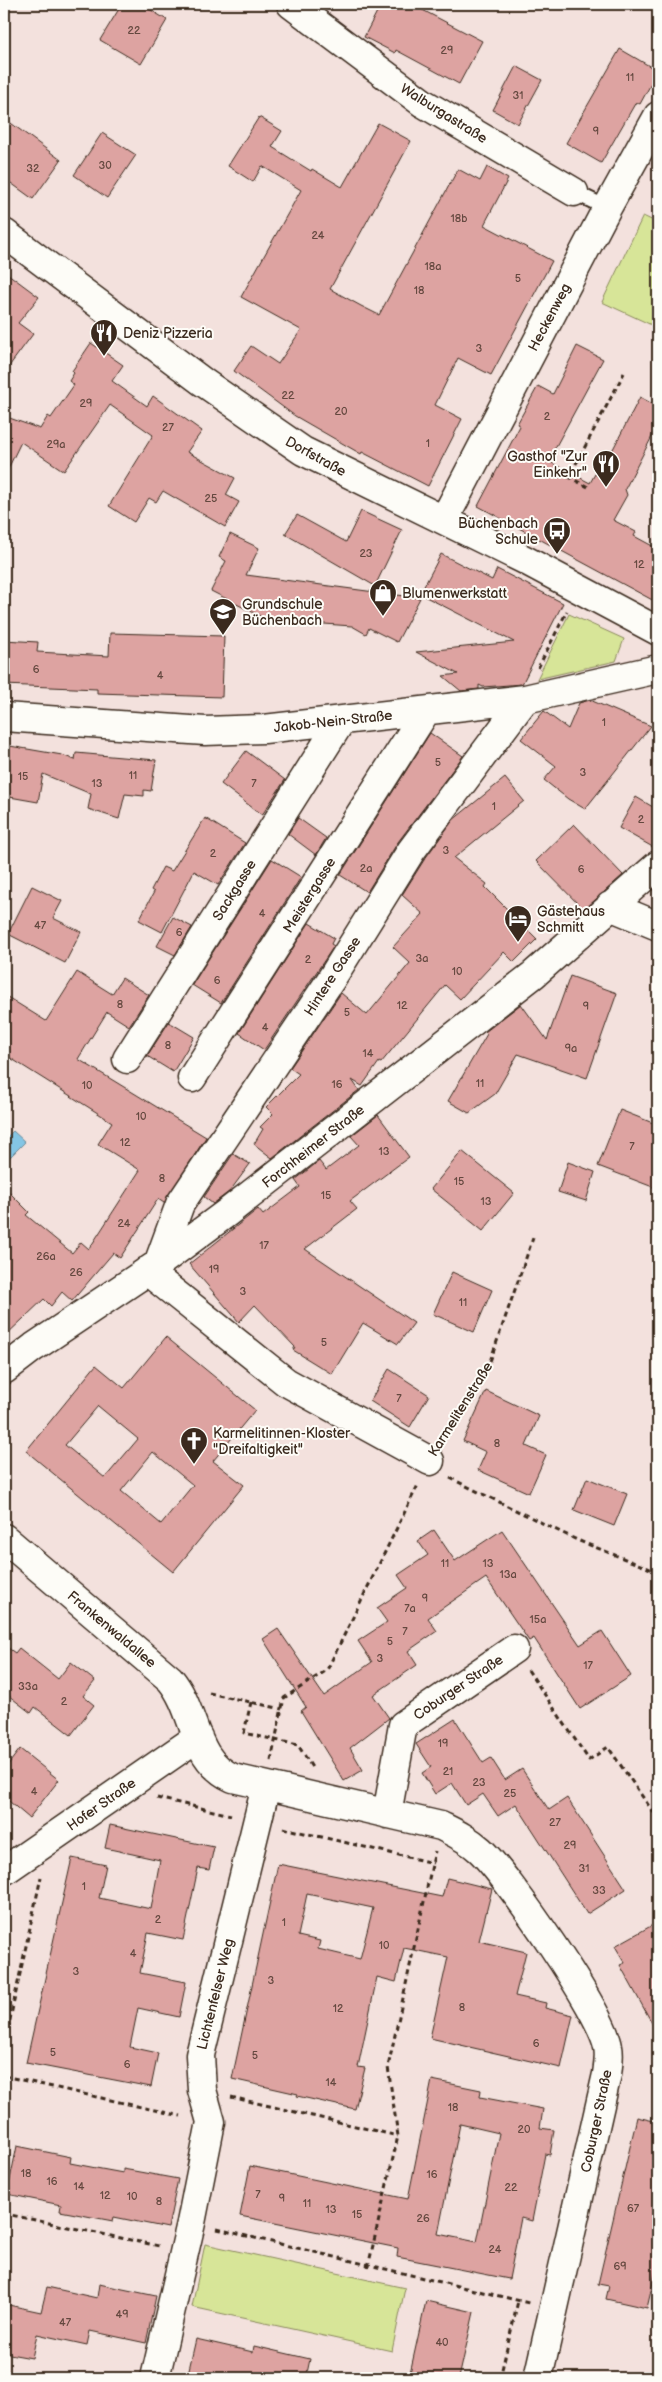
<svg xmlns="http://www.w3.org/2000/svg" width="662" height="2382" viewBox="0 0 662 2382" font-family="'Balsamiq Sans',sans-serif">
<rect width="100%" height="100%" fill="#f3e1dd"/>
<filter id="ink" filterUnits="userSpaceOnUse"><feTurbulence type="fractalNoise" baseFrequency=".02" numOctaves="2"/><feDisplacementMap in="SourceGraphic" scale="10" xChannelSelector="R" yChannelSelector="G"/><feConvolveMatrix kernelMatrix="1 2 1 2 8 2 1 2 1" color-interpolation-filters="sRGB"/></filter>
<g filter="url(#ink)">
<path fill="#d7e598" stroke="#89885b" d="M643,216L658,223V328L602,302Z
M569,614L624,639L616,661L537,679Z
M205,2244L405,2288L392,2351L192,2307Z"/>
<path fill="#84c5e4" stroke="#678795" d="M13,1131L25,1142L4,1163V1140Z"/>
<path fill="#dda3a1" stroke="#3b2a1e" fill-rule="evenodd" d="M122,4H141L167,20L141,64L100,40Z
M381,4H411L482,41L459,84L396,50L395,53L364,37Z
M620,49L658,71L640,104L636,102L601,163L566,143Z
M516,66L542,80L518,124L493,110Z
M259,117L282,131L272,147L311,171L312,169L342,187L378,123L411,141L330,289L361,306L379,315L458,169L480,181L487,167L508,179L484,225L552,261L491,375L458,358L435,405L462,419L428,486L362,452L361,454L295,416L234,371L251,346L278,364L301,330L241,297L301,190L262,166L253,182L228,166Z
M4,118L61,160L33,199L4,178Z
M102,133L136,155L107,198L74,175Z
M4,271L39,297L18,323L33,334L4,373Z
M91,343L123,365L112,381L147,406L153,396L202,431L187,452L235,478L226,495L239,502L225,527L163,491L156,502L149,498L134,522L109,506L153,435L110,405L64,471L21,442L4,477V416L40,429L48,416L51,418L74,385L69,381L74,373L72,371Z
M577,346L603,359L548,461L590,483L595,474L599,476L640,397L658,407V425L625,489L627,495L613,520L636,532L634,536L658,549V603L478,506L520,426L517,424L538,386L553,394Z
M361,511L402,530L375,586L285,534L297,515L346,542Z
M230,534L259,548L246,575L420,598L397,642L369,628L366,634L352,626L268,620L211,591L226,561L219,557Z
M441,554L492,580L497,569L563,603L522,684L483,687L479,685V689L461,691L443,676L458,674L416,652L514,642L420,594Z
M110,633L224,636L222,697L97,693V689L4,685V640L38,642L37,652L109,656Z
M590,700L651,726L585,809L568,799L544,780L556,766L521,739L544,711L568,729L579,703Z
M430,733L463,756L398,842L367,892L340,875Z
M4,745L62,755L75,760L76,753L156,760L151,791L144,790V796L125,794L119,819L88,809L91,794L43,774L38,802L4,796Z
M246,751L285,780L262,815L221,784Z
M505,778L524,801L454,858L487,884L485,887L537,939L514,962L504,952L460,999L445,985L381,1063L379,1062L362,1086L352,1080L359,1090L272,1158L254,1144L263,1129L260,1127L273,1114L266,1107L299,1074L290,1068L341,993L367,1015L410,963L393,947L423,914L402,895L424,860L453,820Z
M636,797L658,810V850L619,828Z
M205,818L245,843L218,885L194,871L162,932L139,920L154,892L151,890L163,867L172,871Z
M298,818L326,838L316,855L288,834Z
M574,824L623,875L584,910L536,861Z
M272,859L301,877L221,1003L192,985Z
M32,886L62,901L53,918L81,932L65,963L8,934Z
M173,917L192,927L175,955L157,946Z
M309,923L334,938L331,944L334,946L264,1050L239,1033Z
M77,972L112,994L122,978L149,995L129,1026L107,1012L78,1059L206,1137L164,1203L158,1199L120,1258L113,1253L72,1301L62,1292L51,1306L44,1299L4,1337V1187L29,1212L26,1215L72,1253L81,1242L89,1249L140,1170L98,1144L112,1122L4,1054V995L46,1021Z
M570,976L617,993L587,1078L518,1054L495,1094L469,1113L448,1101L487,1034L485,1032L521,1004L547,1040Z
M169,1022L194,1037L173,1072L147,1056Z
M620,1110L658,1125V1189L598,1166Z
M378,1115L409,1157L350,1201L357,1209L305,1249L414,1323L398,1344L363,1323L332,1374L293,1350L295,1347L255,1305L239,1322L189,1264L258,1209L263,1215L300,1187L295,1180L319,1161L326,1170L359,1145L351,1136Z
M462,1151L514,1193L483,1231L431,1189Z
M233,1154L250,1164L230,1191L213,1204L204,1197Z
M568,1162L595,1172L586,1201L558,1192Z
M452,1272L492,1290L474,1332L433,1314Z
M166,1337L255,1410L213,1461L244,1485L173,1572L26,1451L96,1365L124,1388ZM98,1406L138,1439L105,1478L65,1445ZM153,1452L193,1485L161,1524L121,1491Z
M389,1369L429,1395L410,1427L370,1401Z
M486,1391L539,1416L526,1446L546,1455L529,1493L478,1470L486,1452L463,1441Z
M587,1478L627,1494L614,1526L574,1510Z
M434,1530L455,1561L502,1530L580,1645L602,1631L631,1676L580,1709L534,1638L529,1641L486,1578L428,1618L437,1631L408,1651L417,1665L373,1695L389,1718L350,1748L363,1770L344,1781L301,1711L306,1707L263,1639L278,1629L324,1696L372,1662L358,1641L387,1622L377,1608L407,1588L398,1575L428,1555L418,1541Z
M4,1645L15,1653L19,1648L58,1679L71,1662L95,1681L83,1696L94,1705L71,1735L35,1707L31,1713L4,1692Z
M455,1719L483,1763L491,1758L505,1780L522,1769L549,1810L567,1798L626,1889L587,1914L516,1804L498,1816L483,1794L466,1805L452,1783L435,1794L422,1773L431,1767L416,1744Z
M20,1749L59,1780L29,1818L4,1797V1770Z
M110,1825L214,1847L209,1870L198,1868L183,1940L148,1933L140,1973L186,1982L179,2017L138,2008L130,2047L158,2053L151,2087L26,2063L72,1858L106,1865L99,1898L151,1909L160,1860L105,1848Z
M278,1864L442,1897L447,1878L492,1889L479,1941L526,1952L515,1996L546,2003L545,2008L573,2015L561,2068L430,2038L448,1957L404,1948L396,1982L377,1977L358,2067L365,2068L355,2109L297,2096L298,2094L232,2079ZM307,1894L373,1908L360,1959L318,1949L320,1941L298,1936Z
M658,1922V2034L620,1965L625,1963L615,1946Z
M432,2080L481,2090L480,2097L543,2109L540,2128L554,2130L550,2155L545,2154L532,2221L521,2218L509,2279L397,2257L398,2248L240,2216L250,2166L408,2199ZM460,2124L499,2133L477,2242L438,2234Z
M637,2117L658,2122V2261L647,2308L606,2299L609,2286L598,2284Z
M17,2146L71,2157L70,2163L96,2168L123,2173V2169L178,2179L168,2228L114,2217L113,2221L60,2211L61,2205L7,2194Z
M99,2284L156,2296L146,2343L90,2331L87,2345L37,2334L32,2358L4,2353V2304L41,2312L47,2287L97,2298Z
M426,2301L474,2312L459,2378H433L410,2373Z
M196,2339L253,2352L254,2346L310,2359L306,2378H187Z"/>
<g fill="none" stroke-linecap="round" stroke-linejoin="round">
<defs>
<path id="service" d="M574,192L607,208"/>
<path id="minor" d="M291,4L423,103L574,192
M4,233L203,382L303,451L525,560L658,631
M444,520L607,208L658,116
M4,717L205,731L264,729L525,699L658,669
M610,906L658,926
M127,1059L341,721
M192,1078L426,711
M158,1264L180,1204L330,981L411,851L525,699
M147,1271L286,1382L430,1461
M4,1370L34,1347L158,1264L228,1212L533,975L658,865
M4,1538L170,1679C197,1711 191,1759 233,1778L441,1826C455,1833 468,1839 480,1850C507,1875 603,2013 608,2047C610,2056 608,2066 607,2074L538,2378
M387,1814L403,1725L514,1649
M4,1871L198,1737
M155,2378L191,2223L211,2122L202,2090L200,2055L266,1786"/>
</defs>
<use href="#service" stroke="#3b2a1e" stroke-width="18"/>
<use href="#minor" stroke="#3b2a1e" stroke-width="31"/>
<path stroke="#3b2a1e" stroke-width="3" stroke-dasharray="5 4" stroke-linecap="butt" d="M588,487L569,477L624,373
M538,668L567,611
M444,1438L488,1367L534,1235
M450,1478L577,1540L658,1572
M528,1670L589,1760L608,1747L658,1819
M209,1693L282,1709
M251,1702L244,1733L298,1745L313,1769
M271,1761L284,1698L327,1670L418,1485
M157,1798L231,1815
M283,1828L433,1863
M4,2047L41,1877
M4,2076L181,2116
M231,2097L398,2136
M4,2217L11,2215L159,2246
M217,2229L529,2303
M368,2267L398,2136L388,2067L435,1851
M4,2375L18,2378
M500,2378L518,2301"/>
<use href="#service" stroke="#fdfcf7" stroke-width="14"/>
<use href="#minor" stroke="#fdfcf7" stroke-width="28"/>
</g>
</g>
<defs>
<symbol id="restaurant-pin" viewBox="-11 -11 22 30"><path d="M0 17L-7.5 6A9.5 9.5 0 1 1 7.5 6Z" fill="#3b2a1e" stroke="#fdfcf7"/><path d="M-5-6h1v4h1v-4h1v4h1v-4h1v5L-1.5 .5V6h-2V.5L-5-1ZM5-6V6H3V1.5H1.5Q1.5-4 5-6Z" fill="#fff"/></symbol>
<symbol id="bus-pin" viewBox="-11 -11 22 30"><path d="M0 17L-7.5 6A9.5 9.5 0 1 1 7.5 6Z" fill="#3b2a1e" stroke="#fdfcf7"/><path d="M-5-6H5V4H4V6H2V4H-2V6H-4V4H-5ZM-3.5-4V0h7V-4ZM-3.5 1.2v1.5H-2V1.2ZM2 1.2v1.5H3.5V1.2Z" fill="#fff"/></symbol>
<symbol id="shop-pin" viewBox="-11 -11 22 30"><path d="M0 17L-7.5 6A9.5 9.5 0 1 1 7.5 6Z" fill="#3b2a1e" stroke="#fdfcf7"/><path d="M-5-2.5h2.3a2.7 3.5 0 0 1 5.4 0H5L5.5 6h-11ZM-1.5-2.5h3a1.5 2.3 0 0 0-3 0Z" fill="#fff"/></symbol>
<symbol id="school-pin" viewBox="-11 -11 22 30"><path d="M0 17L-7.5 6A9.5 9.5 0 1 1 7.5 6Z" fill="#3b2a1e" stroke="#fdfcf7"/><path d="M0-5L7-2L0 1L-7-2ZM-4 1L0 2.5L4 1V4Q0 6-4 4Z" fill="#fff"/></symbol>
<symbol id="hotel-pin" viewBox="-11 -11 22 30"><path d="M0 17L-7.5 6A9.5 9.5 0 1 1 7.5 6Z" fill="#3b2a1e" stroke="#fdfcf7"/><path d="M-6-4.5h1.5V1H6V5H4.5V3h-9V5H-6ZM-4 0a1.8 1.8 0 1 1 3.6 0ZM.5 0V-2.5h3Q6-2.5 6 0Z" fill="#fff"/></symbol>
<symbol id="church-pin" viewBox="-11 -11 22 30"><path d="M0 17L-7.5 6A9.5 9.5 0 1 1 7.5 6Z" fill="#3b2a1e" stroke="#fdfcf7"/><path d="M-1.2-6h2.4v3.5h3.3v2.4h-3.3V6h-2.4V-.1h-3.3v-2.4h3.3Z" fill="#fff"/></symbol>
</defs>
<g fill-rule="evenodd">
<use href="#restaurant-pin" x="88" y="317" width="32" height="43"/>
<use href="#restaurant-pin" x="590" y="448" width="32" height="43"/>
<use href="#bus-pin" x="541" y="515" width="32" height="43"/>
<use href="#shop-pin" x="367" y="577" width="32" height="43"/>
<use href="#school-pin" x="207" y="596" width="32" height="43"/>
<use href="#hotel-pin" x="502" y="903" width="32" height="43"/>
<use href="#church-pin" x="178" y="1425" width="32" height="43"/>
</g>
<g text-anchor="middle" stroke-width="4" stroke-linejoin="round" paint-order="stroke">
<g font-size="11" fill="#64483f">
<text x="134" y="34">22</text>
<text x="447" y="54">29</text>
<text x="630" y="81">11</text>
<text x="518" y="99">31</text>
<text x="596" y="135">9</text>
<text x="105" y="169">30</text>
<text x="33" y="172">32</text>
<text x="459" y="222">18b</text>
<text x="318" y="239">24</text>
<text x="433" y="270">18a</text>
<text x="518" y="282">5</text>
<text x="419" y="294">18</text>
<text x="479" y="352">3</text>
<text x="288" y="399">22</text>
<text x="86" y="407">29</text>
<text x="341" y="415">20</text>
<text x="547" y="420">2</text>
<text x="168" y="431">27</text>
<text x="428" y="447">1</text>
<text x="56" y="448">29a</text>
<text x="211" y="502">25</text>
<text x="366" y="557">23</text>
<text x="639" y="568">12</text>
<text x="36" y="673">6</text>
<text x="160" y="679">4</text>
<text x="604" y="726">1</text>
<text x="438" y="766">5</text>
<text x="583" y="776">3</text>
<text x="133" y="779">11</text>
<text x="23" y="780">15</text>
<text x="97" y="787">13</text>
<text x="254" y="787">7</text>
<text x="494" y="810">1</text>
<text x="641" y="823">2</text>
<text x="446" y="854">3</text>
<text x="213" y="857">2</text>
<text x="366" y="872">2a</text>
<text x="581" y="873">6</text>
<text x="262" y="917">4</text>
<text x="40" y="929">47</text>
<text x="179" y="936">6</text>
<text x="422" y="962">3a</text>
<text x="308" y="963">2</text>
<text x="457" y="975">10</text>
<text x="217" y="984">6</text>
<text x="120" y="1008">8</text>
<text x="402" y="1009">12</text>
<text x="586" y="1010">9</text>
<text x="347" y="1016">5</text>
<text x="265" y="1031">4</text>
<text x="168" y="1049">8</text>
<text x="571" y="1052">9a</text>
<text x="368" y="1057">14</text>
<text x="480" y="1087">11</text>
<text x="337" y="1088">16</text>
<text x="87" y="1089">10</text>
<text x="141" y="1120">10</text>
<text x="125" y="1146">12</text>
<text x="632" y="1150">7</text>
<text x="384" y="1155">13</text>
<text x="162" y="1182">8</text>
<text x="459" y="1185">15</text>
<text x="326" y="1199">15</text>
<text x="486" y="1205">13</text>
<text x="124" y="1227">24</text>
<text x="264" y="1249">17</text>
<text x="46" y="1260">26a</text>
<text x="214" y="1273">19</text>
<text x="76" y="1276">26</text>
<text x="243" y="1295">3</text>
<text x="463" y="1306">11</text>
<text x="324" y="1346">5</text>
<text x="399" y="1402">7</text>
<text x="497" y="1447">8</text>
<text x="445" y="1567">11</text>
<text x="488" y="1567">13</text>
<text x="508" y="1578">13a</text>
<text x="425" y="1602">9</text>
<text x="410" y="1612">7a</text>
<text x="538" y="1623">15a</text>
<text x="405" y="1635">7</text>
<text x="390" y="1645">5</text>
<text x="380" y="1662">3</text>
<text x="588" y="1669">17</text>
<text x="28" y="1690">33a</text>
<text x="64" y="1705">2</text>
<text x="443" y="1747">19</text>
<text x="448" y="1775">21</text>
<text x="479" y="1786">23</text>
<text x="34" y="1795">4</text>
<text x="510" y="1797">25</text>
<text x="555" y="1826">27</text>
<text x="570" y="1849">29</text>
<text x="584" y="1872">31</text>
<text x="84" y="1890">1</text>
<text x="599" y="1894">33</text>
<text x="158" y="1923">2</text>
<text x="284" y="1926">1</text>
<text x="384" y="1949">10</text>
<text x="133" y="1957">4</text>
<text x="76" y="1975">3</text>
<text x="271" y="1984">3</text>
<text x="462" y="2011">8</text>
<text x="338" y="2012">12</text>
<text x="536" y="2047">6</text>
<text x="53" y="2056">5</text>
<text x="255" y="2059">5</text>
<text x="127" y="2068">6</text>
<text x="331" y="2086">14</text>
<text x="453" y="2111">18</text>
<text x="524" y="2133">20</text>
<text x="26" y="2177">18</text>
<text x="432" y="2178">16</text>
<text x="52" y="2185">16</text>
<text x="79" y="2190">14</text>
<text x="511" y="2191">22</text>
<text x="258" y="2198">7</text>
<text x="105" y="2199">12</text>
<text x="132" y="2200">10</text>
<text x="282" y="2202">9</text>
<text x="159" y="2205">8</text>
<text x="307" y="2207">11</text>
<text x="633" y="2212">67</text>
<text x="331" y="2213">13</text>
<text x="357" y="2218">15</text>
<text x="423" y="2222">26</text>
<text x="495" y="2253">24</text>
<text x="620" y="2270">69</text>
<text x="122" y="2318">49</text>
<text x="65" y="2326">47</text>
<text x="442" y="2346">40</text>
</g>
<g font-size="14" fill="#3b2a1e" stroke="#fdfcf7">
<text transform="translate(444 113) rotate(32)" y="5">Walburgastraße</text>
<text transform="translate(549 317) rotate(-62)" y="5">Heckenweg</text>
<text transform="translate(316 456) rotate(29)" y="5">Dorfstraße</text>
<text transform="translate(333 721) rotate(-6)" y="5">Jakob-Nein-Straße</text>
<text transform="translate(234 890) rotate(-58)" y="5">Sackgasse</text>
<text transform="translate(309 895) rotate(-58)" y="5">Meistergasse</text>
<text transform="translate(332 976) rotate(-57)" y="5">Hintere Gasse</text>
<text transform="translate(313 1146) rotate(-38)" y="5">Forchheimer Straße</text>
<text transform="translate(460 1409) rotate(-58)" y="5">Karmelitenstraße</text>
<text transform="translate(112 1629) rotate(40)" y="5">Frankenwaldallee</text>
<text transform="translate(458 1687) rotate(-34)" y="5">Coburger Straße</text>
<text transform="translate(101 1804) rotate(-35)" y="5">Hofer Straße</text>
<text transform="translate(215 1994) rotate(-76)" y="5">Lichtenfelser Weg</text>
<text transform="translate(596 2121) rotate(-78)" y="5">Coburger Straße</text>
</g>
<g font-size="14" fill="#3b2a1e" stroke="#fdfcf7" text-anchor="start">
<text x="123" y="338">Deniz Pizzeria</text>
<text x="587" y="461" text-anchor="end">Gasthof "Zur<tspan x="587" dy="16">Einkehr"</tspan></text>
<text x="538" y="528" text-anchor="end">Büchenbach<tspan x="538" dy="16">Schule</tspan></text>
<text x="402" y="598">Blumenwerkstatt</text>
<text x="242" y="609">Grundschule<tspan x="242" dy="16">Büchenbach</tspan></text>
<text x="537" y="916">Gästehaus<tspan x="537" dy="16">Schmitt</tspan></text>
<text x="213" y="1438">Karmelitinnen-Kloster<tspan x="213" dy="16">"Dreifaltigkeit"</tspan></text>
</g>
</g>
<rect width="662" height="2382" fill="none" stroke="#fdfcf7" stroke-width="20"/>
<rect x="10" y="10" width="642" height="2362" fill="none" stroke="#3b2a1e" stroke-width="2" filter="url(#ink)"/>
</svg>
